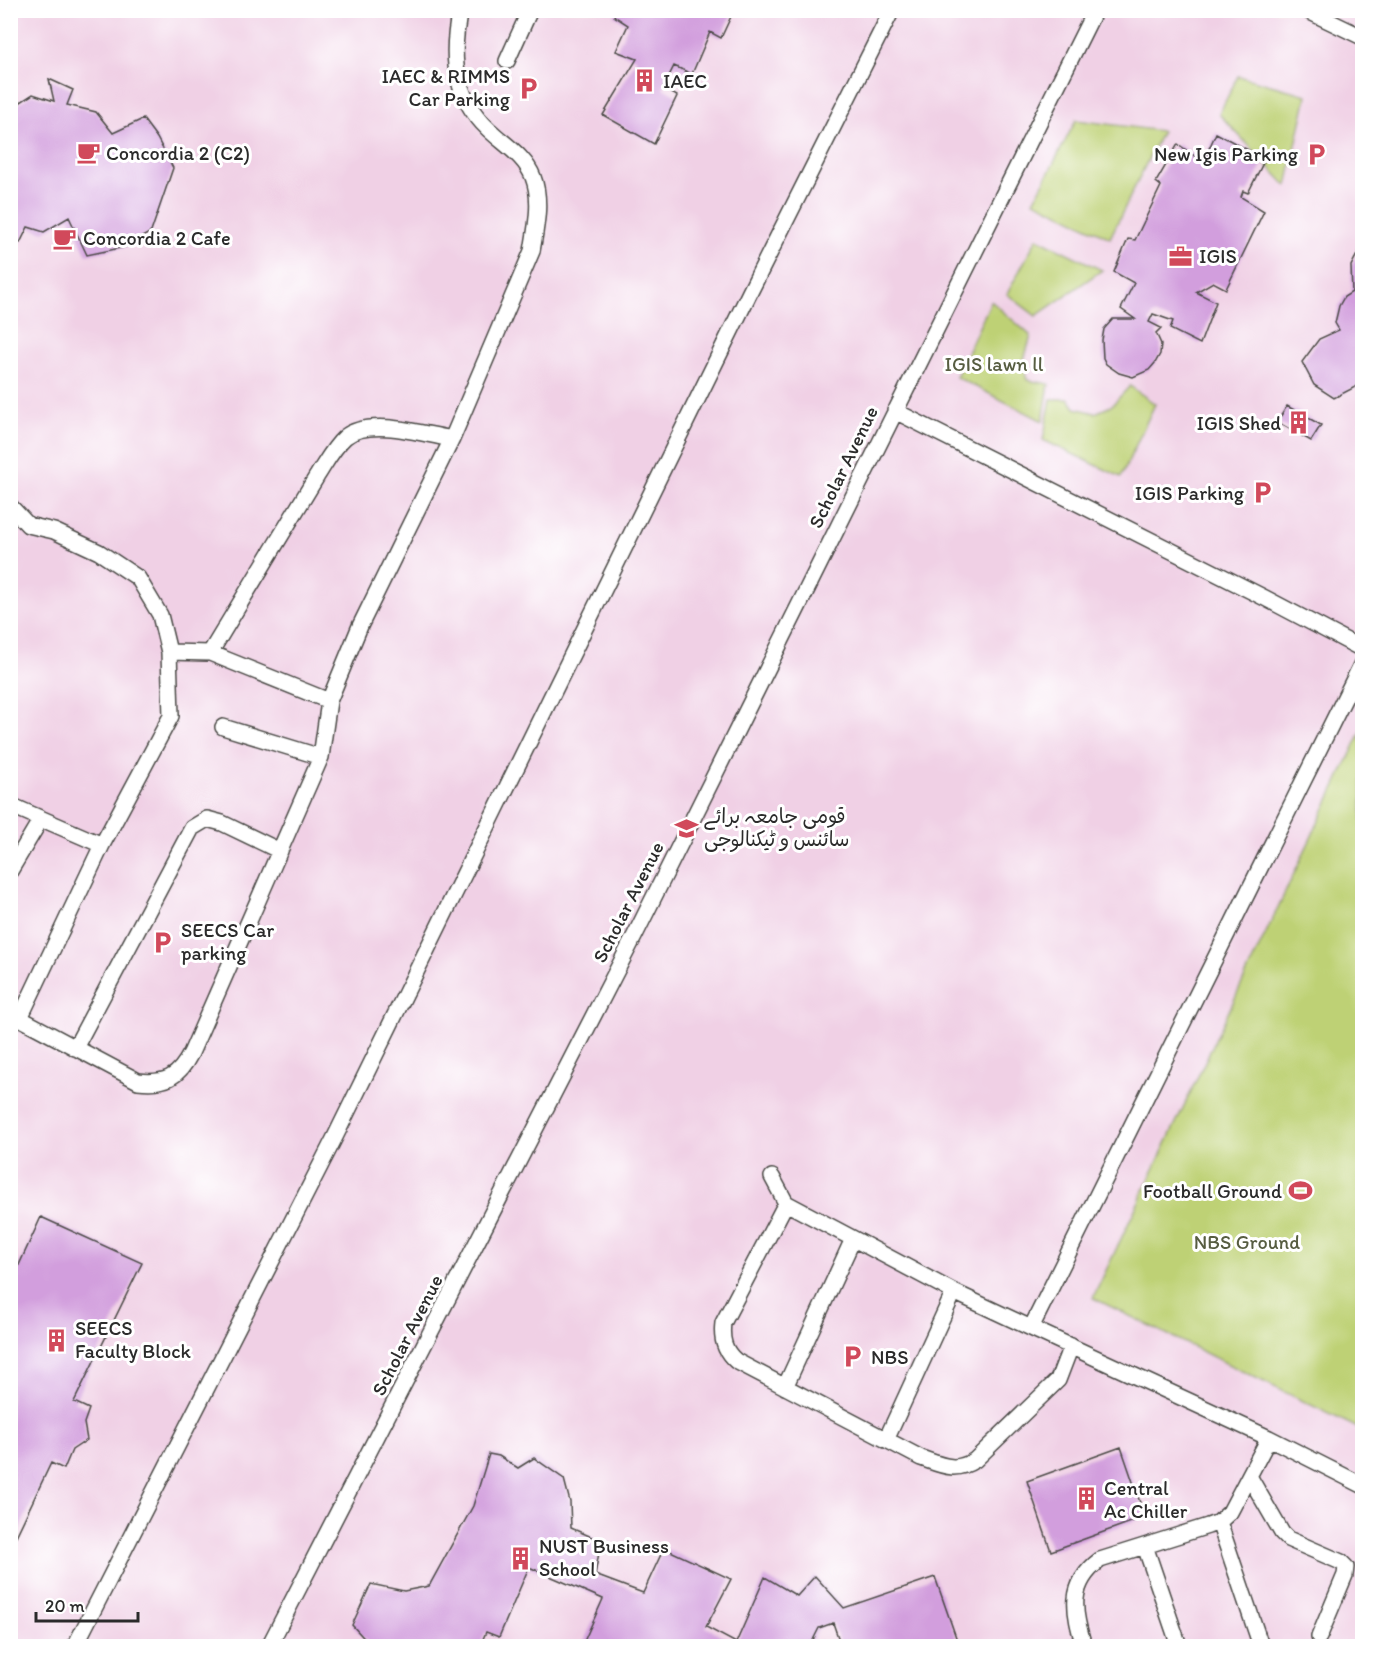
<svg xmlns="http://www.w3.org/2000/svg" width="1373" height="1657" viewBox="0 0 1373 1657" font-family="Itim,'Playpen Sans Arabic',sans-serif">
<rect width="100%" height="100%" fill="#fff"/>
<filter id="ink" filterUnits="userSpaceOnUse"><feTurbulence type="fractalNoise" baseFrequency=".0167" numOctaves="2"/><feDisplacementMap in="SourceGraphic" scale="12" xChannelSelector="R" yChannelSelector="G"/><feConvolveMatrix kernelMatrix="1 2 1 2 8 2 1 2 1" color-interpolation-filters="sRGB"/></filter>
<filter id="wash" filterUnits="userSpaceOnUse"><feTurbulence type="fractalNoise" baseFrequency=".008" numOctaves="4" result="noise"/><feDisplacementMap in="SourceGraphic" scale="24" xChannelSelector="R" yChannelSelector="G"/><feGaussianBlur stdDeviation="1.35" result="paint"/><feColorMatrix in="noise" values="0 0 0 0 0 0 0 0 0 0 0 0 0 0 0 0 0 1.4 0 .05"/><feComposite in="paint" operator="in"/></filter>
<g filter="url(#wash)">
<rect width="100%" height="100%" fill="#f1ebd5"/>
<path fill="#f0d0e5" d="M11,11H1362V1646H11Z"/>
<path fill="#bed174" stroke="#747e50" stroke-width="1.5" d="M1238,76L1307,95L1287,186L1219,114Z
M1076,120L1162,131L1110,238L1034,201Z
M1037,238L1102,270L1036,316L1007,294Z
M991,301L1031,336L1023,363L1027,380L1049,384L1043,421L956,377Z
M1130,386L1155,404L1121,477L1043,440L1051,399H1069L1075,408L1095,413L1111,406Z
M1362,730V1430L1093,1298Z"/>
<g id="blocks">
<path fill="#d29edd" d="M617,10H734L721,38L710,32L692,74L674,66L663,88L677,96L654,144L603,115L637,59L616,51L628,25L614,16Z
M49,79L73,90L67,105L96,112L113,133L143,119L157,138L173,168L151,232L125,247L87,255L69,217L44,232L28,227L20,243L10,239V226L16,222L10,220V109L33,94L54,101Z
M1216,133L1265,159L1248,193L1243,191L1241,197L1264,211L1226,289L1213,282L1196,292L1216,302L1200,344L1170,329L1173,321L1153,314L1149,322L1161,328L1156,333L1161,344L1160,354L1155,363L1149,370L1133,377L1119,373L1106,364L1103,358L1102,340L1104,329L1113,319H1135L1121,309L1134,283L1114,272L1128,239L1135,240L1161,186L1156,182L1178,144L1203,162Z
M1362,245V345L1358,343L1362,347V378L1359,385L1334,398L1314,385L1302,362L1319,339L1339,330L1335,323L1339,306L1344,297L1352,292L1351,266Z
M1287,406L1321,425L1311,441L1277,422Z
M41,1217L142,1263L74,1402L89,1409L84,1423L87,1440L72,1450L64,1469L51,1463L10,1549V1277L13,1278Z
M1121,1447L1145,1517L1051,1551L1027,1481Z
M489,1454L499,1456L518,1468L534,1458L564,1479L570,1502L571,1528L601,1541L595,1575L643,1593L664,1548L731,1579L706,1627L736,1643L765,1577L797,1596L815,1576L844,1608L935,1577L959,1646H841L833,1623L819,1628L810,1646H582L603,1599L529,1567L499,1637L486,1632L480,1646H371L352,1625L371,1584L404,1591L429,1586L473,1506Z"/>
</g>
</g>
<g filter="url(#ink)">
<use href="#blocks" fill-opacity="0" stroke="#494844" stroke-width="1.5"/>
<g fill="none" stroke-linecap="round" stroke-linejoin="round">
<defs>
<path id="service" d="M1306,10L1362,37
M507,61L530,10
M895,411L1265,598L1362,649
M10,506L28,525L54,531L99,552L138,578L160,615L169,652L171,716L102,845L20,1018
M169,652L210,653L329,701
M210,653L317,476C326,462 333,448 345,437C369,417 424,434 452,439
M1362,663L1031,1328L1269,1438L1362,1485
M223,727L321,757
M10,805L102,845
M10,871L41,819
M10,1013L138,1081C166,1084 178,1078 191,1053L321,757L329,701L360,626L452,439L532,251C536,227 542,200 533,177C526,159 510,148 496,136C455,102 449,61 460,10
M75,1048L192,828L207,819L222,823L280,851
M772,1177L786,1203L954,1292L1031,1328
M786,1203L723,1323C721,1339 724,1351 736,1361L921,1458C941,1465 955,1473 975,1460L1058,1380L1071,1346
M785,1387L853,1239
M886,1440L954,1292
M1249,1476L1282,1533L1288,1539L1341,1562L1346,1567L1345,1575L1319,1637
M1219,1522L1261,1646
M1145,1546L1179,1646
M75,1646L335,1137L750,292L892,10
M269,1646L635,935L1095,10
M1084,1646C1074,1612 1067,1585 1100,1560L1208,1526L1219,1522L1230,1512L1269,1438"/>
</defs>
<use href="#service" stroke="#494844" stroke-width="18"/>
<use href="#service" stroke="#fff" stroke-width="15"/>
</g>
</g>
<defs>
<symbol id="building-bare" viewBox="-9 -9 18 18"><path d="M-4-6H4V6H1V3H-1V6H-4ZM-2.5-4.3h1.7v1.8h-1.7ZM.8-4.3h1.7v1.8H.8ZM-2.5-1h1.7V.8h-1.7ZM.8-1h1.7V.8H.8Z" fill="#d1495b" stroke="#fff" stroke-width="2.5" paint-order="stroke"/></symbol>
<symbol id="parking-bare" viewBox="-9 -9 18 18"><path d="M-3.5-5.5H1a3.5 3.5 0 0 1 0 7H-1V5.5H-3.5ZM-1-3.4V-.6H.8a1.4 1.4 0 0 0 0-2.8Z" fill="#d1495b" stroke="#fff" stroke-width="2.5" paint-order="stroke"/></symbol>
<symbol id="cafe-bare" viewBox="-9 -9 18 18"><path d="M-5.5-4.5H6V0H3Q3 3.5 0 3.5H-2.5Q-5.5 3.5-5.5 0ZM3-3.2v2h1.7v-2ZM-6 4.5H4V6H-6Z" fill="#d1495b" stroke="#fff" stroke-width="2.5" paint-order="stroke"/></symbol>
<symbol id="office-bare" viewBox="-9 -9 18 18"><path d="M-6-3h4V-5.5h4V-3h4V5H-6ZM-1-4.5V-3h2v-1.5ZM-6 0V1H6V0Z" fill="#d1495b" stroke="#fff" stroke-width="2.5" paint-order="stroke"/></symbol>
<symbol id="university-bare" viewBox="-9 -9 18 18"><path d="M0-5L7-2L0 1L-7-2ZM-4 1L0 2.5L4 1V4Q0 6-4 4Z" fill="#d1495b" stroke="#fff" stroke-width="2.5" paint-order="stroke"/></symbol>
<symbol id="stadium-bare" viewBox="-9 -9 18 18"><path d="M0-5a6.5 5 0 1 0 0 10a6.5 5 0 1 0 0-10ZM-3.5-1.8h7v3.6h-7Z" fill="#d1495b" stroke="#fff" stroke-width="2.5" paint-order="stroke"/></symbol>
</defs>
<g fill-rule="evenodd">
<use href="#building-bare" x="628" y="64" width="33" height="33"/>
<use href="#parking-bare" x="512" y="72" width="33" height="33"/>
<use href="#cafe-bare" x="72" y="136" width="33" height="33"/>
<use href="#parking-bare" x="1300" y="138" width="33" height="33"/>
<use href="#cafe-bare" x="48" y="222" width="33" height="33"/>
<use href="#office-bare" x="1164" y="240" width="33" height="33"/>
<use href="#building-bare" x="1282" y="406" width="33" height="33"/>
<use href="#parking-bare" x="1246" y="476" width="33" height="33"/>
<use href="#university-bare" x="670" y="812" width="33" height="33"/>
<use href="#parking-bare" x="146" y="926" width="33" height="33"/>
<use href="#stadium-bare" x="1284" y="1174" width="33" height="33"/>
<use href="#building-bare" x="40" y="1324" width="33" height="33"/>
<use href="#parking-bare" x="836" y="1340" width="33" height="33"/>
<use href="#building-bare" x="1070" y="1482" width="33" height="33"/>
<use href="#building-bare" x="504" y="1542" width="33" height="33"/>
</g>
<g text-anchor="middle" stroke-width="6" stroke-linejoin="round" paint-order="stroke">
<g font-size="20" fill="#2b2b2b" stroke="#fff" text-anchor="start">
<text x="510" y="83" text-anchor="end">IAEC &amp; RIMMS<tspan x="510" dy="23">Car Parking</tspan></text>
<text x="663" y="88">IAEC</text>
<text x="106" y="160">Concordia 2 (C2)</text>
<text x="1298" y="161" text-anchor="end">New Igis Parking</text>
<text x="83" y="245">Concordia 2 Cafe</text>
<text x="1199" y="263">IGIS</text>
<text x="1281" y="430" text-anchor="end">IGIS Shed</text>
<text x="1244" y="500" text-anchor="end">IGIS Parking</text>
<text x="704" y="823">قومی جامعہ برائے<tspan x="704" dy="23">سائنس و ٹیکنالوجی</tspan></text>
<text x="181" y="937">SEECS Car<tspan x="181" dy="23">parking</tspan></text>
<text x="1282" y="1198" text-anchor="end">Football Ground</text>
<text x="75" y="1335">SEECS<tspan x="75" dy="23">Faculty Block</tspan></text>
<text x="871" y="1364">NBS</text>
<text x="1104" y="1495">Central<tspan x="1104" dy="23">Ac Chiller</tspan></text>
<text x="539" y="1553">NUST Business<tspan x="539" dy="23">School</tspan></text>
</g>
<g font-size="20" fill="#575d41" stroke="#fff">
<text x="994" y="371">IGIS lawn ll</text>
<text x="1247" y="1249">NBS Ground</text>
</g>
<g font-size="20" fill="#2b2b2b" stroke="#fff">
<text transform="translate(843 467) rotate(-64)" y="7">Scholar Avenue</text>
<text transform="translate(628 902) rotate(-63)" y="7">Scholar Avenue</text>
<text transform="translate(407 1335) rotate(-63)" y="7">Scholar Avenue</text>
</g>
</g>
<rect width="1373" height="1657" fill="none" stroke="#fff" stroke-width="36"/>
<path d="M36 1612v9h102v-9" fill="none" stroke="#2b2b2b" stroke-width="3"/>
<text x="45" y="1612" font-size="18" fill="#2b2b2b" stroke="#ffffff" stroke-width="4.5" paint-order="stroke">20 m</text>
</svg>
